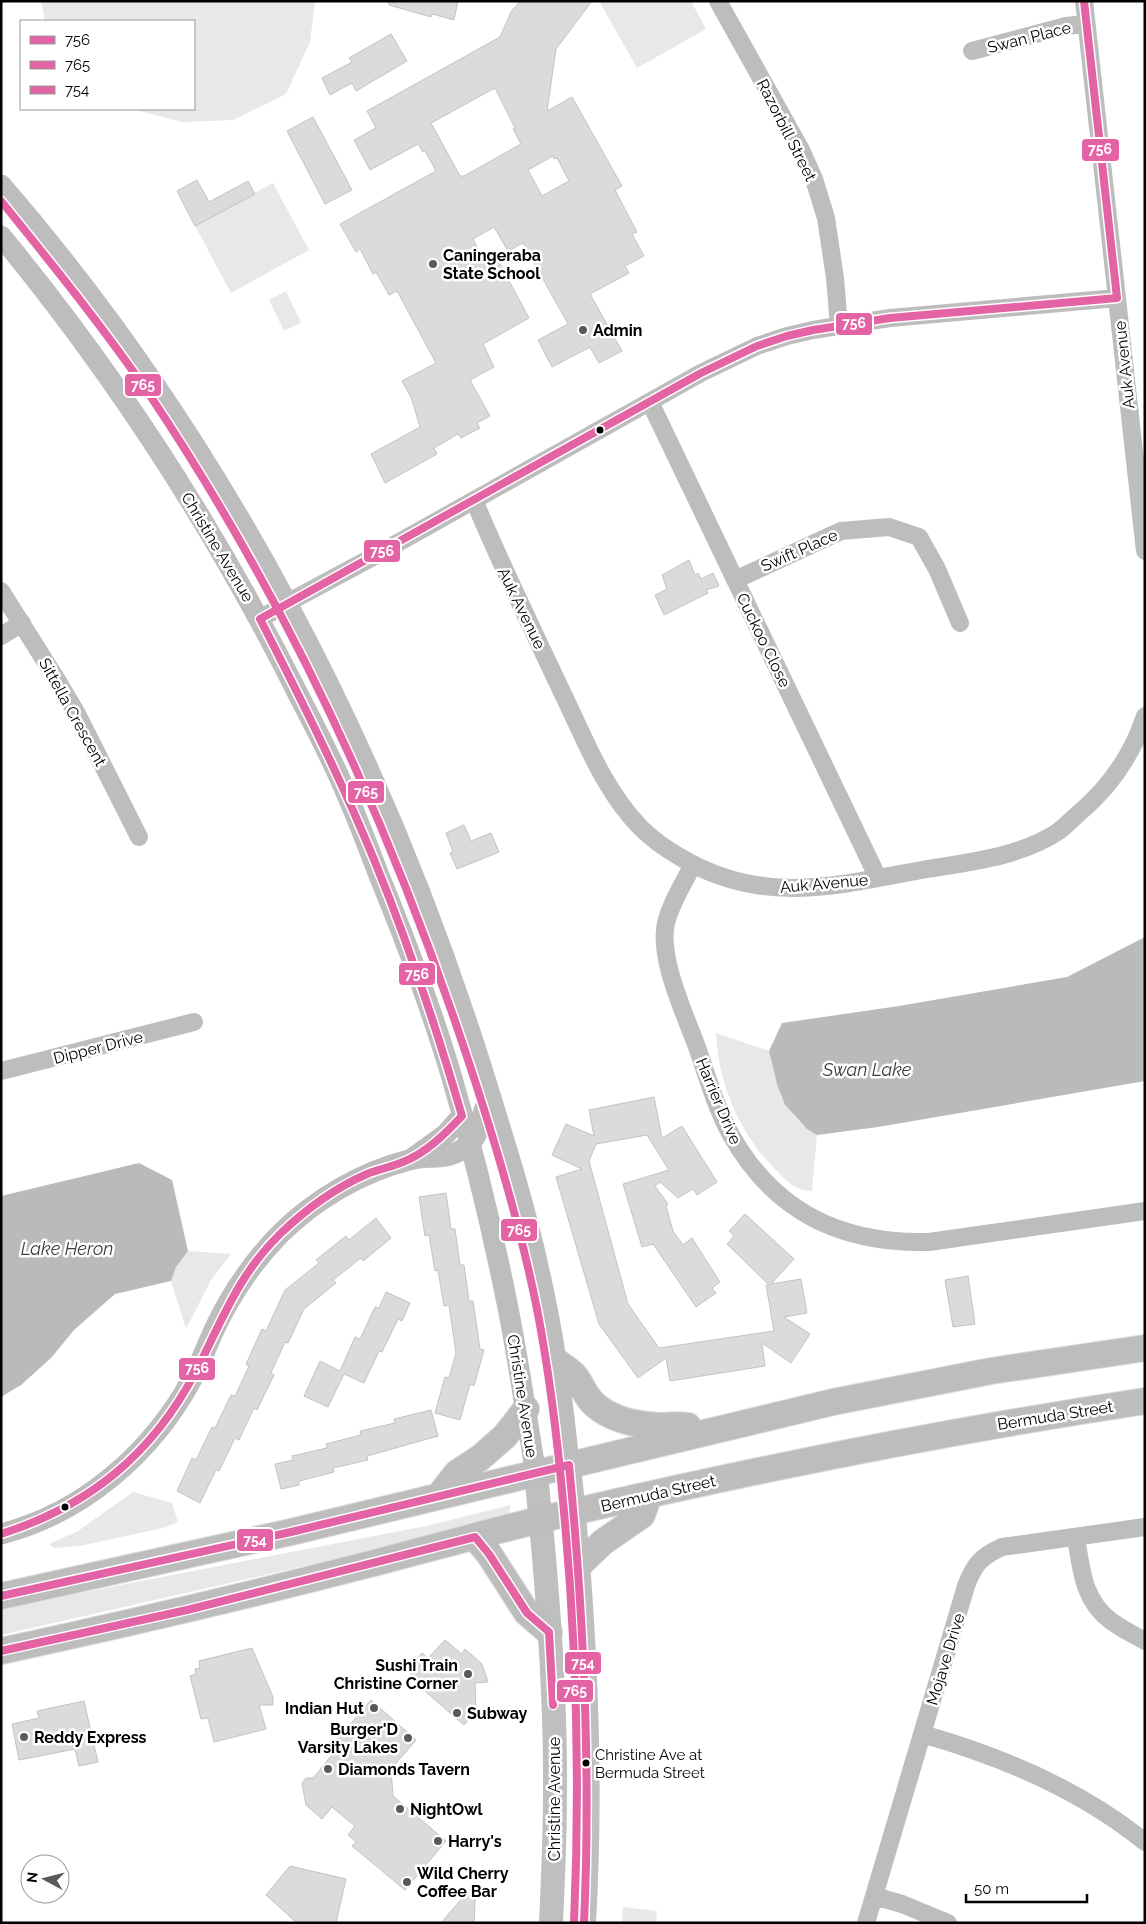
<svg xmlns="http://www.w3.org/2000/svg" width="1146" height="1924" viewBox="0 0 1146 1924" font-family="Raleway,sans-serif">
<rect width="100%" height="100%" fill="#fff"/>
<path fill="#e8e8e8" d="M41,1H315L310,42L286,94L233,120L182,122L132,109H194V21H45Z
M599,1H691L706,29L637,68Z
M273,183L309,250L231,293L195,226Z
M286,291L301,323L284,331L269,300Z
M716,1033L769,1051C778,1089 782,1113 817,1135L812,1191C794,1190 789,1183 777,1171C740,1136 718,1083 716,1033Z
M188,1251L231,1254L211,1280L186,1329L171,1281L176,1267Z
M133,1492L172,1503L178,1522L163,1528L80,1546L54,1548L49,1544L78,1531Z
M511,1505L508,1516L318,1563L1,1635V1610L74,1594L426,1526Z
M623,1907L657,1911L656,1923H622Z"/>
<path fill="#bababa" d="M1145,937V1081L878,1127L817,1135L807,1129L785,1105L777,1084L769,1051L782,1023L899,1006L1067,977Z
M139,1163L172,1180L188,1251L176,1267L171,1281L115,1294L74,1330L51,1358L21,1385L1,1397V1196Z"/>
<path fill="#dbdbdb" stroke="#c3c3c3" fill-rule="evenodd" d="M389,1H458L454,20L432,14L431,17L389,5Z
M520,1H592L556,49L547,111L572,97L622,186L615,190L637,232L632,234L644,256L625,266L629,273L590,294L622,351L599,363L590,347L552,367L538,340L568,324L523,243L508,251L494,227L473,239L488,268L499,262L529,318L483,344L494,367L470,380L490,416L477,423L480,428L461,438L458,434L434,448L437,454L385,483L371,454L420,427L411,397L402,381L436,363L397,291L389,295L376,272L373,274L360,249L356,252L340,224L436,171L425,151L423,152L418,144L370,170L354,140L376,128L367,111L500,37L511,12ZM495,88L515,128L513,129L521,144L464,176H460L431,123ZM553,156L554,159L557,158L569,181L542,196L528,170Z
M391,34L407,61L356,91L352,83L330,95L322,78L352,62L349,58Z
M313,117L352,190L325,204L287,131Z
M197,180L209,202L248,181L255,194L195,226L177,191Z
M689,560L695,575L698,573L701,579L713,573L719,586L706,590L708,593L664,615L655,595L667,589L662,575Z
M464,825L471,841L491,833L499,852L457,869L450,853L453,852L446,833Z
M654,1097L662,1138L682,1126L717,1182L697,1195L693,1189L678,1198L660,1182L655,1186L668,1204L666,1206L673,1231L683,1245L692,1238L720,1282L712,1288L716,1293L696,1307L653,1244L642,1247L623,1184L669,1170L647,1135L596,1144L589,1161L628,1304L659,1348L774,1331L766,1285H769L727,1244L734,1236L729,1231L745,1214L794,1259L771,1284L801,1279L807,1313L784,1317L810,1334L791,1363L762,1343L765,1366L670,1381L666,1358L638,1378L599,1324L556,1177L582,1169L552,1155L566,1124L594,1136L589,1110Z
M446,1193L451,1229H455L460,1265H464L469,1301H473L480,1349L484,1350L474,1386L470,1384L460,1420L435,1413L445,1377L449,1378L456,1353L449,1305L444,1306L438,1270L435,1271L429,1235L425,1236L419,1197Z
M376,1218L391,1238L363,1261L361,1258L333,1280L336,1283L304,1309L288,1343L285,1342L271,1373L274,1375L257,1410L254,1408L239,1440L235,1438L219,1471L216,1470L200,1503L177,1491L192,1458L196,1460L212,1427L215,1428L231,1395L235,1396L249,1366L246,1364L262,1329L266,1331L285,1290L319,1263L316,1260L346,1236L349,1240Z
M968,1276L975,1324L953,1327L945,1280Z
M386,1292L410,1303L402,1321L398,1319L382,1352L379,1351L364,1383L344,1374L328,1407L304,1396L320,1361L340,1371L355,1337L360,1339L375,1307L379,1308Z
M431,1410L438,1436L367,1456L368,1460L333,1468L334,1472L299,1481V1485L281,1489L275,1464L293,1460L292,1456L327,1448L326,1444L361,1435L360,1431L395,1423L394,1419Z
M445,1640L462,1654L465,1649L482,1664L488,1682L475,1683L476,1710L464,1725L411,1679L413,1676L407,1671L422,1653L428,1658Z
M252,1648L273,1697V1705H259L266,1729L214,1742L208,1718L201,1719L190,1676L196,1674L195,1669L200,1668L199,1661Z
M371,1700L416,1740L391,1769L393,1796L446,1841L405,1890L352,1846L356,1842L348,1835L355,1826L332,1807L322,1819L306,1805L302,1783L306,1778H313L341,1744L336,1741Z
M84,1701L98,1762L79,1766L75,1749L19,1760L12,1724L39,1718L37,1711Z
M290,1866L346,1879L336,1923H297L266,1895Z
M476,1882L474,1923H441Z"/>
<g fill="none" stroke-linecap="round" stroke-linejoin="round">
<defs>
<path id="primary" d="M556,1361C562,1366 570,1370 575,1376C582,1385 585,1396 595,1405C612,1420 638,1425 661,1426C670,1426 678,1424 688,1426
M439,1496L457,1473L480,1458L505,1436L526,1409
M475,1537L489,1554L527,1613L549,1632
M580,1564L603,1542L642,1515L649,1495
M1,1596L291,1532L833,1402L991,1371L1145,1348
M1,1651C126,1624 250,1595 374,1563C440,1546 506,1527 573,1512C762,1468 953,1430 1145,1401"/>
</defs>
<use href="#primary" stroke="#dbdbdb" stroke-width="28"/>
<path stroke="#bdbdbd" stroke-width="18" d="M718,1L801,150L814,179L826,218L835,278L839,326
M1084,1L1145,551
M972,51L1066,26L1086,24
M650,402L878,878
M474,500C501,565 532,628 562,692C585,739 604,791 641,828C653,840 666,849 680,857C763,907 838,885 927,869C970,862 1018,857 1056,833C1064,828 1071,820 1078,814C1110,787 1132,756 1145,716
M735,580L841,531L889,527L919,537L937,569L960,623
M1,591L57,680L76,712L139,837
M260,619L287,603L369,559L701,373L757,346L787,336L813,330L890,318L1117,298
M1,636L22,623
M693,865C683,884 671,903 666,923C658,958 685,1014 697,1047C707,1076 716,1108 731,1135C775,1213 842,1244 929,1242L1145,1211
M1,1071L194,1022
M1076,1537C1081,1568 1083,1601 1111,1621C1122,1629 1134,1635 1145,1641
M922,1734C1000,1756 1082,1791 1145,1842
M874,1896L902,1904L948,1923
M866,1923L966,1586C974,1565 980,1557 1002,1547L1145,1527"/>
<path stroke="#bdbdbd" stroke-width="21" d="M1,185C222,440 381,748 482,1069C503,1137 525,1205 540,1275C554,1337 563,1401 569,1465
M1,236C118,378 217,532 299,696C316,729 333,761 347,795C359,822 369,850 380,878C407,944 432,1010 452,1078C473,1150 491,1224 506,1298C518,1356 526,1415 536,1474
M410,1160L446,1134L462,1116
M1,1534C83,1513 152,1453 192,1379C201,1362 207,1345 215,1328C231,1294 253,1262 279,1235C314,1200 361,1172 409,1160C432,1154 448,1163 469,1144C478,1136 480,1125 483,1114C484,1108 488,1102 491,1097"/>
<path stroke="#bfbfbf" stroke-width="24" d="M569,1465C585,1618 593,1769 584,1923
M536,1474C547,1579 556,1687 555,1793C555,1836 553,1880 551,1923"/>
<use href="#primary" stroke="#bdbdbd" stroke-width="26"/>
<defs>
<path id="bus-1" d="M1084,1L1117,298
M1,1534C89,1506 153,1454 196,1371C222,1321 238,1275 280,1234C305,1210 335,1188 367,1174C379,1169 391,1167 403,1162C426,1153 445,1134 462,1116C437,1030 409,945 375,862C341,779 301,699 260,619L701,373L757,346L787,336L813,330L890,318L1117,298"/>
<path id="bus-2" d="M1,201C52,264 103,327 149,394C281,591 382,806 458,1030C489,1121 518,1214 537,1309C550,1376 558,1444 564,1512C577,1649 580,1785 574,1923"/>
<path id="bus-3" d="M1,1596L291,1532L569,1465C584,1618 591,1769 584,1923
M1,1651L187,1610L475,1537L489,1554L527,1613L549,1632L553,1705"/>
</defs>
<use href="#bus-1" stroke="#fff" stroke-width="11"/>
<use href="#bus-2" stroke="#fff" stroke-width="11"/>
<use href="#bus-3" stroke="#fff" stroke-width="11"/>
<use href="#bus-1" stroke="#e463a4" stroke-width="8"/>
<use href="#bus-2" stroke="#e463a4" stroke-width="8"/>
<use href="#bus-3" stroke="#e463a4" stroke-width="8"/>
</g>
<g fill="#595959" stroke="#fff" stroke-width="2">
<circle cx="433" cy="264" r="5"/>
<circle cx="583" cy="330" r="5"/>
<circle cx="468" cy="1674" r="5"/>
<circle cx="374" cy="1708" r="5"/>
<circle cx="457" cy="1713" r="5"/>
<circle cx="24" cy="1737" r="5"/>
<circle cx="408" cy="1738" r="5"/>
<circle cx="328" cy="1769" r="5"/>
<circle cx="400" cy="1809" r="5"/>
<circle cx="438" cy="1841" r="5"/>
<circle cx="407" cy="1882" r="5"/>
</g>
<g fill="#000" stroke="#fff" stroke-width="2">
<circle cx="600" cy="430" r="4.5"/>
<circle cx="65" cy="1507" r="4.5"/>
<circle cx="586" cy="1763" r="4.5"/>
</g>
<g text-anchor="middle" stroke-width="5" stroke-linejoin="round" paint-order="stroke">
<g font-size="15" fill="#000" stroke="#fff" text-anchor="start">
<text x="595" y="1760">Christine Ave at<tspan x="595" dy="18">Bermuda Street</tspan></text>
</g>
<g font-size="16" fill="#000" stroke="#fff">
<text transform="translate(1029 37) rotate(-14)" y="6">Swan Place</text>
<text transform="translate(787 130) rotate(63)" y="6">Razorbill Street</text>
<text transform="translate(1124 365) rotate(-96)" y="6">Auk Avenue</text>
<text transform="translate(218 547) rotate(59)" y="6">Christine Avenue</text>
<text transform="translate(799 550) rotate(-24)" y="6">Swift Place</text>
<text transform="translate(522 608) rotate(64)" y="6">Auk Avenue</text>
<text transform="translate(764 640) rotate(64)" y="6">Cuckoo Close</text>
<text transform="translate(73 712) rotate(61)" y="6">Sittella Crescent</text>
<text transform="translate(824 883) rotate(-5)" y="6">Auk Avenue</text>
<text transform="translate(98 1047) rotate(-14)" y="6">Dipper Drive</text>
<text transform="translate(719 1101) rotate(67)" y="6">Harrier Drive</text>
<text transform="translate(523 1396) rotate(81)" y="6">Christine Avenue</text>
<text transform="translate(1055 1415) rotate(-9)" y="6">Bermuda Street</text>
<text transform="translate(658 1493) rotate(-13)" y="6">Bermuda Street</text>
<text transform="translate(945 1659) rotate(-73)" y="6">Mojave Drive</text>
<text transform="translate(554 1799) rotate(-90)" y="6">Christine Avenue</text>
</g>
<g font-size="16" font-weight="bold" fill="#000" stroke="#fff" text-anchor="start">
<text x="443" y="261">Caningeraba<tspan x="443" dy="18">State School</tspan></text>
<text x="593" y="336">Admin</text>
<text x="458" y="1671" text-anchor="end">Sushi Train<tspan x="458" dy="18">Christine Corner</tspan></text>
<text x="364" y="1714" text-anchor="end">Indian Hut</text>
<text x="467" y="1719">Subway</text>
<text x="398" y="1735" text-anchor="end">Burger'D<tspan x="398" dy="18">Varsity Lakes</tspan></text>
<text x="34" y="1743">Reddy Express</text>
<text x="338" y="1775">Diamonds Tavern</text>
<text x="410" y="1815">NightOwl</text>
<text x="448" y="1847">Harry's</text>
<text x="417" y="1879">Wild Cherry<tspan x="417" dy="18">Coffee Bar</tspan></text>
</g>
<g font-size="18" font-style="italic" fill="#3d3d3d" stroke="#fff">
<text x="867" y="1076">Swan Lake</text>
<text x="67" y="1255">Lake Heron</text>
</g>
</g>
<g stroke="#fff" stroke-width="2">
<rect x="1081" y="138" width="39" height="24" rx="5" fill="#e463a4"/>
<rect x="835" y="312" width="38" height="24" rx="5" fill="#e463a4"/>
<rect x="124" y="373" width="38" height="24" rx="5" fill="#e463a4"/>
<rect x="363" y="539" width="38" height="24" rx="5" fill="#e463a4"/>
<rect x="347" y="780" width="38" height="24" rx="5" fill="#e463a4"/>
<rect x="398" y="962" width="38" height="24" rx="5" fill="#e463a4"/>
<rect x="500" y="1218" width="38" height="24" rx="5" fill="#e463a4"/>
<rect x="178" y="1357" width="38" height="24" rx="5" fill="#e463a4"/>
<rect x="236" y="1528" width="38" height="24" rx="5" fill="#e463a4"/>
<rect x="564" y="1651" width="38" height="24" rx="5" fill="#e463a4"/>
<rect x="556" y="1679" width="38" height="24" rx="5" fill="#e463a4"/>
</g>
<g font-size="14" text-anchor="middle" font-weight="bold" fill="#fff">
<text x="1100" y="154">756</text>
<text x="854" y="328">756</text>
<text x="143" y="390">765</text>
<text x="382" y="556">756</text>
<text x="366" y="797">765</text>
<text x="417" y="979">756</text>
<text x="519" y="1235">765</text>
<text x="197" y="1373">756</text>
<text x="255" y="1545">754</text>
<text x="583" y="1668">754</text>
<text x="575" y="1696">765</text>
</g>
<rect width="1146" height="1924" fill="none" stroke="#000000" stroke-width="5"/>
<rect x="20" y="20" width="175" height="90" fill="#ffffff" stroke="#999999"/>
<rect x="30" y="36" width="25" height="8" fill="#e463a4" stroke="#999999"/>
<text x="65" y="45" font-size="15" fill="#000000">756</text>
<rect x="30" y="61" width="25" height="8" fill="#e463a4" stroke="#999999"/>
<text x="65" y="70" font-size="15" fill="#000000">765</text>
<rect x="30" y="86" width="25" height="8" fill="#e463a4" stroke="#999999"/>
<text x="65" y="95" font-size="15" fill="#000000">754</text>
<g transform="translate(45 1879) rotate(277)"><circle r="24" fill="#ffffff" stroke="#999999"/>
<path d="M0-4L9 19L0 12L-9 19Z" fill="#595959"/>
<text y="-8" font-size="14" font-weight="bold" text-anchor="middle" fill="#000000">N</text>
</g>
<path d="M966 1894v8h121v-8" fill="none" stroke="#000000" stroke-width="2.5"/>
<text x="974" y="1894" font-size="15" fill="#000000" stroke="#ffffff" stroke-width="4" paint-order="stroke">50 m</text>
</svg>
